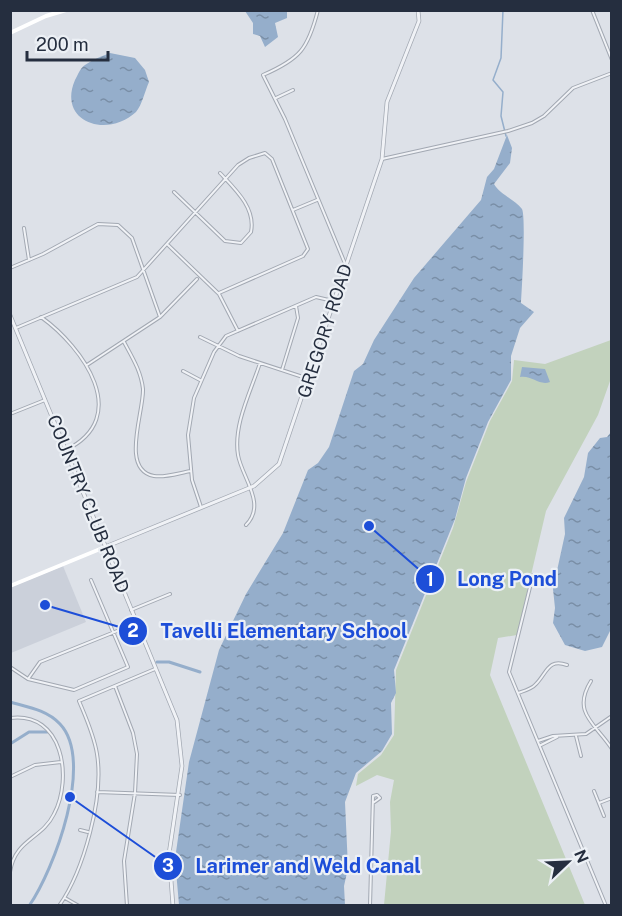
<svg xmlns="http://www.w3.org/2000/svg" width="622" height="916" viewBox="0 0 622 916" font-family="'Public Sans',sans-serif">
<defs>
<pattern id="water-ripples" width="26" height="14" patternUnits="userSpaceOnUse" patternTransform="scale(1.5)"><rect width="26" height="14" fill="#95aecb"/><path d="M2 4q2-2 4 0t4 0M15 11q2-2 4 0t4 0" fill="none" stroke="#798ea6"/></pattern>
</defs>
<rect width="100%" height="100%" fill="#dde1e8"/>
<path fill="#cbd0da" d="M63,566L86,622L11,653V587Z"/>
<path fill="#c2d2bd" d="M611,340L610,381L598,415L546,511L517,635L498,638L490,675L585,905H384L391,831L390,802L394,780L377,775L356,786L358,774L381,755L394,735L396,670L453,528L466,482L490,421L512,381L514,360L545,364Z"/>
<path fill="url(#water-ripples)" d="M245,11H287V18L275,23L278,37L265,47L260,36L253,34V23Z
M110,53L135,58L145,70L149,82C145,91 142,105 136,112C107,139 57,122 75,80C78,75 80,68 85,65C92,60 102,56 110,53Z
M507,135L512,148L510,163L494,184C500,195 515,199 522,209C526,217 522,287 521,303L534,312L520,328L511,356V380L488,422L466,478L455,519L394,670L396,693L391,703L392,734L382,751L356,773L345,802L348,868L344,886L345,905H179L175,859L189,762L219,650L246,594L283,533L308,470L318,463L329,447L354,371L363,364L374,340L414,278L481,200L487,177L494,169Z
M522,367L545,369L550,382C539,386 532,375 520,377Z
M611,432V629L602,647L585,651L565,645L553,623L555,608L553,589L565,534L564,518L584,477L588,453L600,438L607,437Z"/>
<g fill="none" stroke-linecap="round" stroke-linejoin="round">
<path stroke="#95aecb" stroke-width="1.5" d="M503,10L501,58L493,80L503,92L501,116L506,136"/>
<path stroke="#95aecb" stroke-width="3" d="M157,662H169L200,672
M10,702C28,707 47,710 60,724C95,761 54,870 29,906
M10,744L29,732H47"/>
<defs>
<path id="minor" d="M318,10C308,49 300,59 263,75L285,119L346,266
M592,10L612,60
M276,98L293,90
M382,159L508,131L532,123L544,116L573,88L612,73
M174,192L225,241L241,243L251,232C256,208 235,189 220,173
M293,210L317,200
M24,228L29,260
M168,245L219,294L238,331
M10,268L43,254L98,224L118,225L132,238L160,317
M41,317C83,347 133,417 66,450
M16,328L137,277L238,165L249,158L265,153L272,159L308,249L303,256L219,293
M200,337L239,356L309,379
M124,342C132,357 141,371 143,389C144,412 120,470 154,476C165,478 179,473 191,471
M87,365L160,317L197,279
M282,370L298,318L296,306
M183,371L200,380
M10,414L45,400
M201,507L192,480L188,435L194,398L214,352L226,336L316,297L333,301
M246,525C267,504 242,478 238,455C233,425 251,391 260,363
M533,575L509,672L606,906
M131,610L170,594
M10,667L28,679L74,690L128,667L91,580
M28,679L40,662L137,623
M591,681C571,713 596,724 612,749
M115,686L133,733L137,754L135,793L124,861L127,906
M518,693C524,691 532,689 536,684C547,673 548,658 567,665
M10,718C63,711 73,778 54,814C42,839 15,839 10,872
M576,736L581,756
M538,741L553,736L586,734L612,716
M541,745L557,737
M10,777L35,765L61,762
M594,791L604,816
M97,792L180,795
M599,803L612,798
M80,830L88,832
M65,898L79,906
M59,906C84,870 104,797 97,754C94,735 86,718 79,701L155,669
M370,906L373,796L377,795L380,798L373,803"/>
<path id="tertiary" d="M10,315L177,720L182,766L169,854L173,906
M105,547L254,486L279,464L382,159L387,102L419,21L418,10"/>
</defs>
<use href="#minor" stroke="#a2a8b2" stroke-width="4"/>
<use href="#tertiary" stroke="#a2a8b2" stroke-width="4.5"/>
<use href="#minor" stroke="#f0f2f6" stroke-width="2"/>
<use href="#tertiary" stroke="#f0f2f6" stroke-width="3"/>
<path stroke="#fff" stroke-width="4" d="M10,33L46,16L66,10
M10,586L105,547"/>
</g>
<g text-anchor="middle" stroke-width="4.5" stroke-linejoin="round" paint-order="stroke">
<g font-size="18" fill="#252e3f" stroke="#ecf0f5">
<text transform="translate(325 331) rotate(-72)" y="6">GREGORY ROAD</text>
<text transform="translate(88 504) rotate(68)" y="6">COUNTRY CLUB ROAD</text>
</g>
</g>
<path fill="none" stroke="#1d4ed8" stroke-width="2" d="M369 526L430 579M45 605L133 631M70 797L168 866"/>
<g fill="#1d4ed8" stroke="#ecf0f5" stroke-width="2">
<circle cx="369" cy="526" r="6"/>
<circle cx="45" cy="605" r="6"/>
<circle cx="70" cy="797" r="6"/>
<circle cx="430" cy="579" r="15"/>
<circle cx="133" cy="631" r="15"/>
<circle cx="168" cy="866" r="15"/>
</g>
<g font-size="18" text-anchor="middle" font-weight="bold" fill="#fff">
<text x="430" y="586">1</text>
<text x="133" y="637">2</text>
<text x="168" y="872">3</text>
</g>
<g font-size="20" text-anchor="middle" font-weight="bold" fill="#1d4ed8" stroke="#ecf0f5" stroke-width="4.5" stroke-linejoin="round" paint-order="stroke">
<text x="507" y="586">Long Pond</text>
<text x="284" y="638">Tavelli Elementary School</text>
<text x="308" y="873">Larimer and Weld Canal</text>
</g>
<rect width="622" height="916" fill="none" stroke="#252e3f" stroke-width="24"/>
<g transform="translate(568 862) rotate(67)" stroke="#ecf0f5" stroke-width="4.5" paint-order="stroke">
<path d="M0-4.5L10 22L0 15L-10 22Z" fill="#252e3f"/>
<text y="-9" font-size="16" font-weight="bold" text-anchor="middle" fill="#252e3f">N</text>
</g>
<path d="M27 51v9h81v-9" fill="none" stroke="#252e3f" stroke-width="3"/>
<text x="36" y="51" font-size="18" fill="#252e3f" stroke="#ecf0f5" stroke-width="4.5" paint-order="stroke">200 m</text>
</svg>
